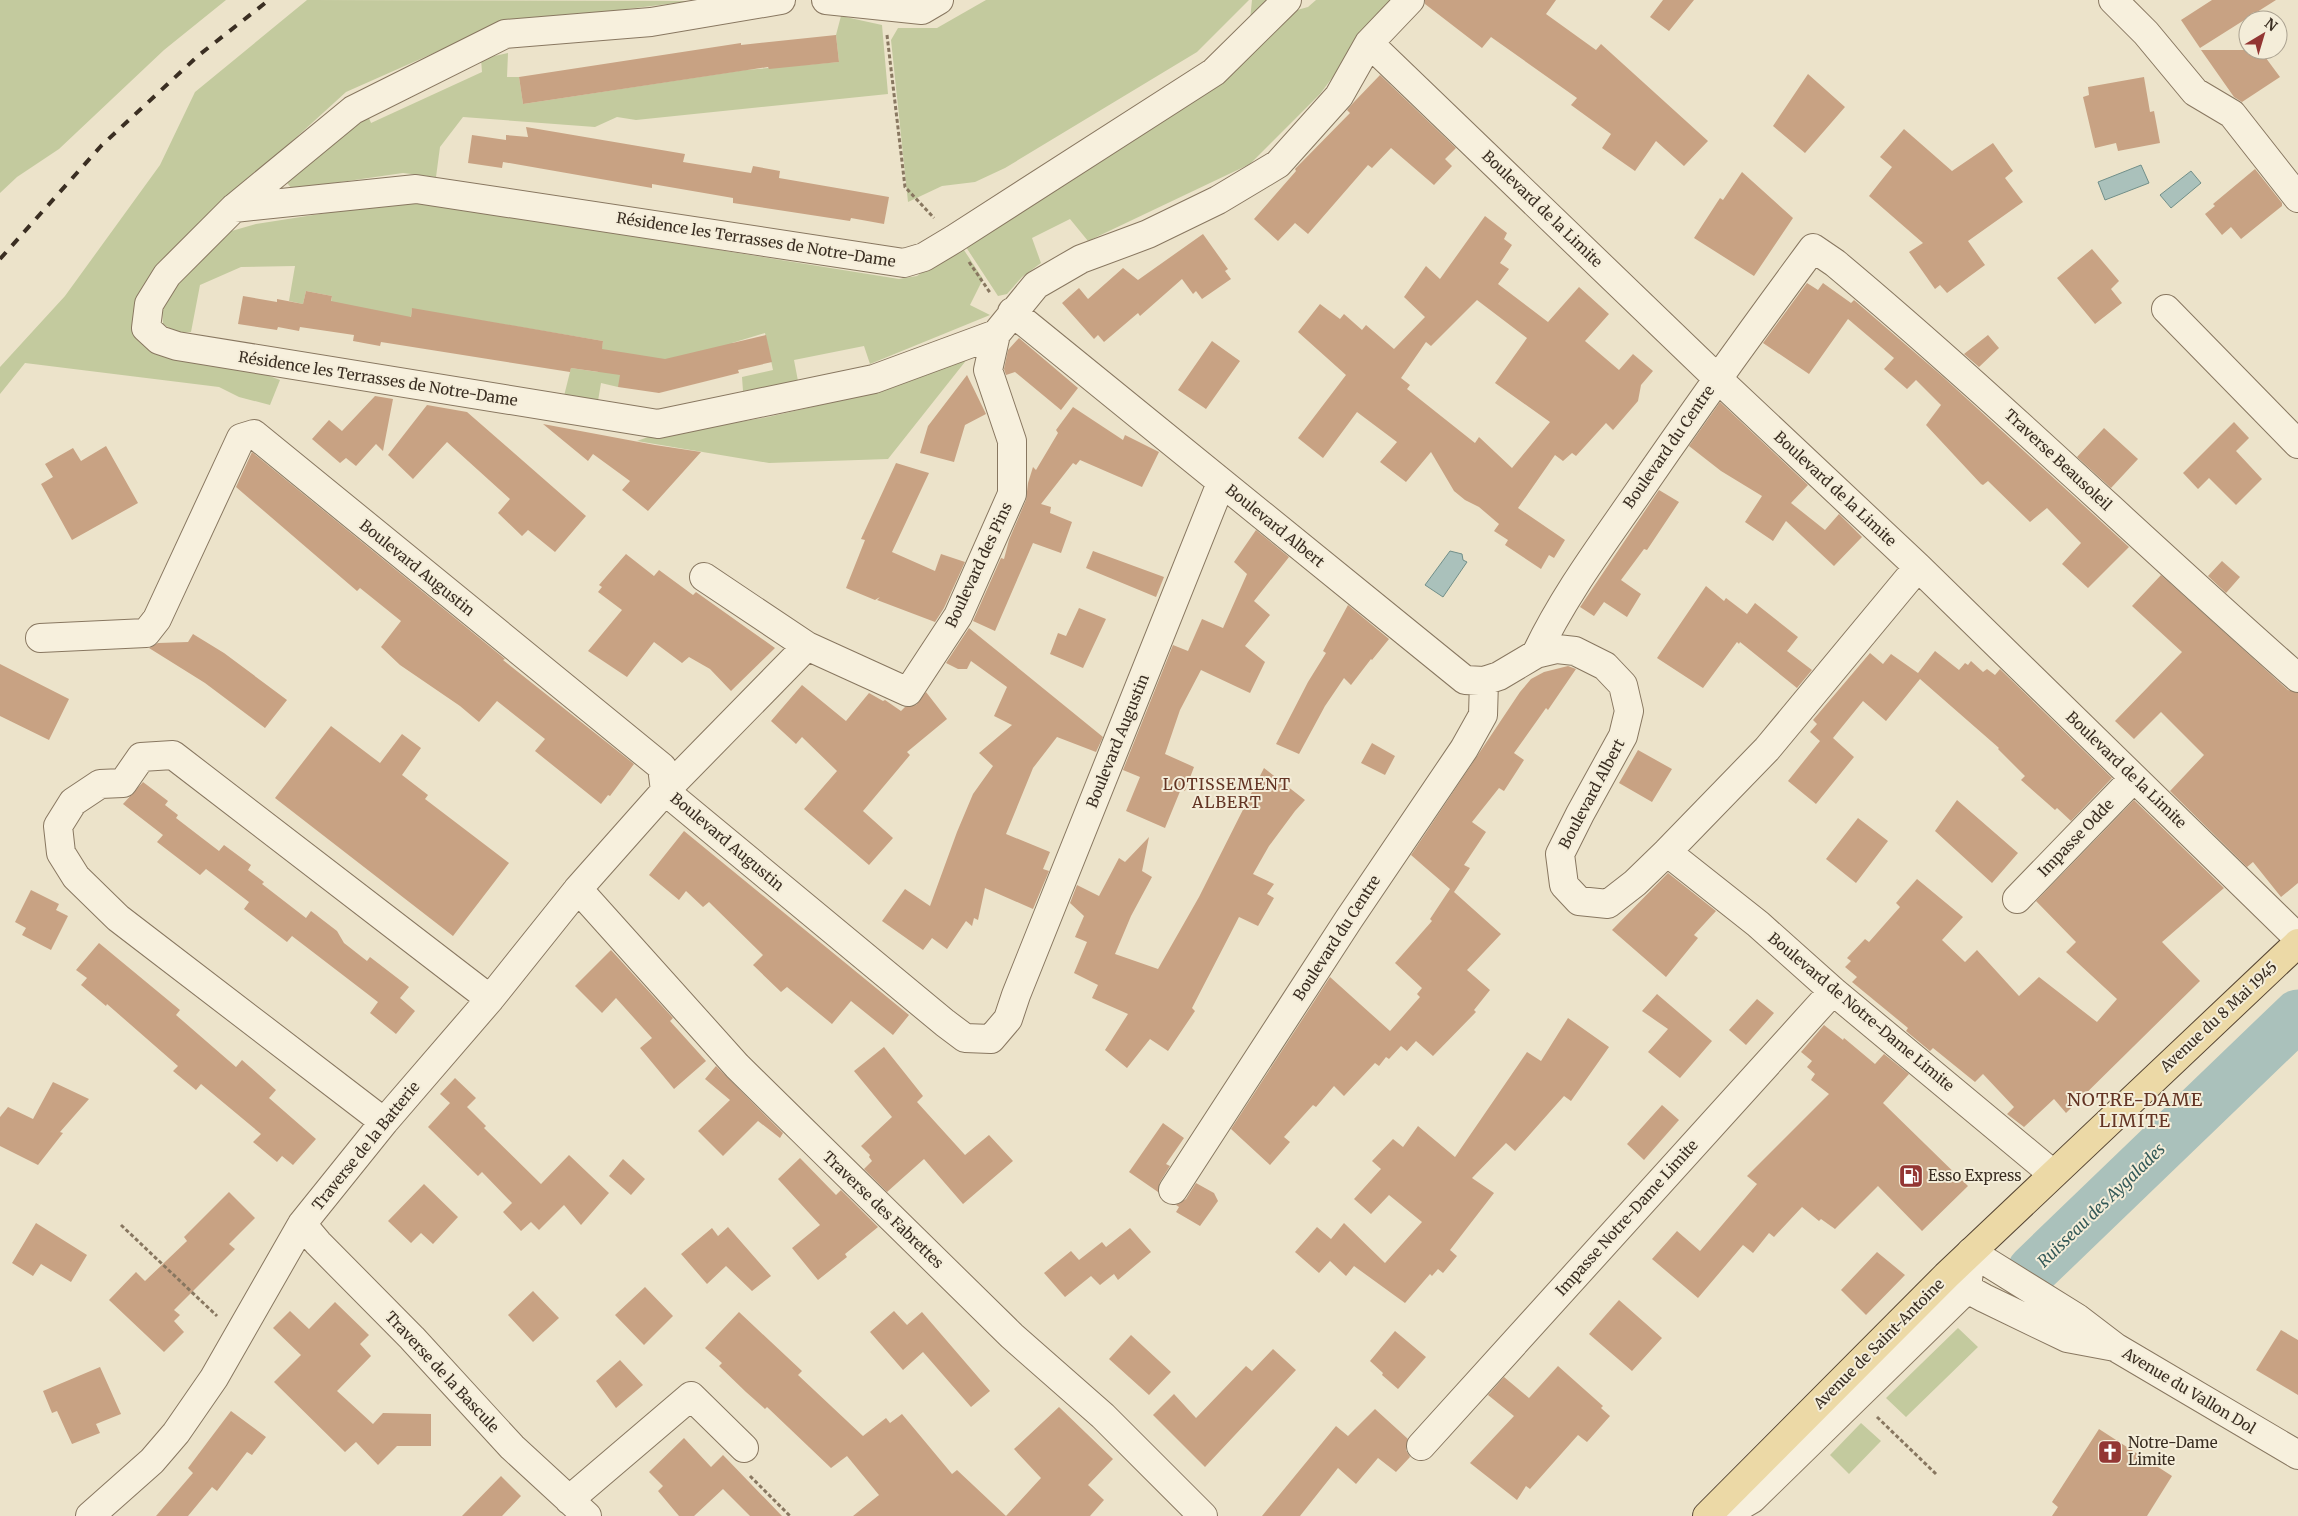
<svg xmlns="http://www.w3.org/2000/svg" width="2298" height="1516" viewBox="0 0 2298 1516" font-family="Merriweather,serif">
<rect width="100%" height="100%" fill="#ece3ca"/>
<path fill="#c3ca9e" d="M0,0H226L164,50L59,149L17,177L0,193Z
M307,0L692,1L497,25L346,92L234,194L138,318L246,367L280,380L270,405L239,397L219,387L25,363L0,394V367L65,296L160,165L195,92Z
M986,0H1249L1197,52L1005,168L975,182L942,186L908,202L891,40L898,28H937Z
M1252,0H1273L1250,20Z
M1316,0H1396L1374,22L1320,94L1250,164L1088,241L1070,219L1032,238L1041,263L1022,277L1007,294L998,296L964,244L1286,13L1308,7Z
M841,16L882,25L888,94L636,120L617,117L595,127L463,117L440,147L436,177L403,173L292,189L284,179L367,113L371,123L482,72L481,59L508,53L507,77H519L523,104L745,70L839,62L836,35Z
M409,200L899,279L917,276L960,244L983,279L970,305L990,315L870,364L864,346L794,360L798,381L743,391L742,377L773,370L765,333L732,343L733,349L618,387L601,383L598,401L564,396L571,368L598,372L603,341L412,309L410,321C379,310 363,306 330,309L332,296L306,291L303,304L289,301L295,266L241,267L200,285L191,332L177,333L163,324L162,310L169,293L228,232L256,224Z
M972,353L888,459L769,463L637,441L648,437L768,417L847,399L909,371Z
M1958,1328L1978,1347L1906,1417L1886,1398Z
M1861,1423L1881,1441L1849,1474L1830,1455Z"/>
<path fill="#aac1bb" stroke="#718f89" d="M2141,165L2149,183L2105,200L2098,182Z
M2191,171L2201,183L2171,208L2160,195Z
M1450,551L1462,554L1463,560L1467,562L1443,597L1425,585Z"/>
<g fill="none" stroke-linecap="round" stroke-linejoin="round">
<path stroke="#aac1bb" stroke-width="51" d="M2033,1270L2298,1015"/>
</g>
<path fill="#c8a283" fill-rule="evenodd" d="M1425,0H1556L1546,14L1596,50L1601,44L1708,141L1684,166L1656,141L1635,171L1602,148L1611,134L1571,105L1577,98L1491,37L1482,48L1425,4Z
M1663,0H1694L1669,31L1650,17Z
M2212,0H2276L2200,48L2181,20Z
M836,35L839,62L769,69L768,67L523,104L519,77L741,43V45Z
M2201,50H2260L2280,77L2242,102L2234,97Z
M1808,74L1845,107L1805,153L1773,126Z
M1380,75L1456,148L1445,159L1452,166L1434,185L1391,148L1372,168L1368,165L1308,234L1295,223L1278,241L1254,219L1296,171L1295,169L1350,113L1347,110L1354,102Z
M2144,77L2150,112L2154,111L2160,143L2118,151L2116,143L2095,148L2083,97L2089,95L2088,87Z
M526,127L685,154L683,162L751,173L753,166L780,171L779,178L889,197L884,224L851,218L850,221L733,203V198L652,184V188L503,162L502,168L468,163L472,135L506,140V135L528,137Z
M1904,129L1952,171L1993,143L2013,171L2005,178L2023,202L1968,241L1985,265L1947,293L1940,285L1935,289L1909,252L1923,243L1869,196L1892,167L1880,157Z
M2255,169L2282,203V206L2241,239L2231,227L2222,235L2205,214L2215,206L2213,204Z
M1742,172L1793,218L1754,276L1694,238L1720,198L1723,200Z
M1485,216L1507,233L1504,239L1512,245L1500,263L1509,269L1498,284L1548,322L1579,287L1609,314L1585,341L1619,370L1633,354L1653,371L1641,385L1638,401L1613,430L1606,423L1576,456L1572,453L1563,461L1555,455L1518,508L1565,540L1554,558L1549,555L1541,569L1505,545L1508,540L1494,531L1499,524L1479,507L1465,500L1454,491L1431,452L1406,482L1380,462L1397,442L1357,412L1323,458L1298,438L1346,375L1298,332L1320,304L1340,319L1344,314L1362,330L1366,325L1394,349L1425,317L1404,297L1426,266L1440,279ZM1477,300L1527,338L1495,383L1550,422L1512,468L1479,437L1475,443L1407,389L1410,385L1401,378L1426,342L1431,346Z
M1203,234L1228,269L1225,271L1231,279L1202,299L1196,291L1193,294L1182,279L1140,316L1138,313L1104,342L1098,335L1094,339L1062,303L1079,288L1088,299L1123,268L1138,280Z
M2092,249L2119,281L2111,289L2122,303L2095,324L2057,278Z
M1807,283L1818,290L1823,283L1851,303L1854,300L1942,376L2129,547L2088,588L2062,564L2081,543L2047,508L2030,522L1988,481L1983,485L1981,484L1926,425L1941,405L1916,380L1907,389L1884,369L1894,358L1848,319L1809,374L1763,343Z
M306,291L332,296L331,301L411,317L412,308L603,341L602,349L665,359L766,335L772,362L738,370L739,373L659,393L618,387L620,375L571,368L570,372L381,342L380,346L353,341L354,335L300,327L299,331L278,327L277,330L238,324L243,296L277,302V299L303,304Z
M1988,335L1999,348L1979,367L1964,354Z
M1019,338L1078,388L1061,410L1015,372L1006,375L1004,369L1008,350Z
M1212,341L1240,361L1206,409L1178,390Z
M967,375L986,414L965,425L954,462L920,453L928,426Z
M375,396L393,399L383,451L376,444L356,466L346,458L340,463L312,439L329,420L342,431Z
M1720,402L1808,485L1791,503L1825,530L1839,514L1862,537L1834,566L1786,521L1773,541L1745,522L1762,496L1721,471L1689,446Z
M427,405L467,412L586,516L555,552L528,530L522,536L498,513L510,499L447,442L413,479L388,455Z
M1073,407L1123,440L1125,435L1159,452L1142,487L1080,460L1076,465L1073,463L1041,504L1051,507L1050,513L1072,522L1061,553L1033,543L995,631L973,621L1001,558L1004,559L1009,540L1026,500L1028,483L1033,467L1036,470L1058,433L1056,430Z
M2234,422L2249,438L2236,451L2262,479L2236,505L2209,478L2198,489L2183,473Z
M543,424L655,445L701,452L648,511L622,490L630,481L593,454L588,461Z
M2104,428L2138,459L2111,488L2077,457Z
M106,446L138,503L72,540L41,484L53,477L45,464L73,448L81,461Z
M252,452L505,659L503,660L634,764L610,796L608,795L601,804L535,751L545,739L497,701L479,722L460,706L400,665L381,647L401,621L360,588L357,591L236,487Z
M896,463L929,473L892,552L935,571L941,554L965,562L944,608L935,622L877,600L880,597L875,600L846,588L865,540L861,539Z
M1659,490L1679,502L1647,550L1644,549L1621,580L1641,594L1627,617L1604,602L1594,616L1580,607Z
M1256,530L1289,557L1254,601L1270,615L1245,646L1265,662L1250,693L1201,670L1180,710L1165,754L1194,767L1185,791L1181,789L1165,828L1126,811L1140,777L1123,770L1173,645L1188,651L1202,619L1223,628L1247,574L1234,562Z
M1093,551L1164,577L1156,597L1086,568Z
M626,554L654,576L659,570L693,595L696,592L775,648L731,691L710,669L689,657L682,663L654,642L627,677L588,651L622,610L598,592L602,587L599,585Z
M2222,561L2240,577L2226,593L2208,576Z
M2161,575L2288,690L2298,693V883L2281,897L2253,862L2247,867L2170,791L2204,755L2161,712L2134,739L2115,721L2182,652L2132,606Z
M1706,586L1724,601L1726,598L1747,614L1755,603L1798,637L1787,651L1812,670L1797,688L1740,642L1739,644L1737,642L1703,688L1657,658Z
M1348,605L1389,639L1372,660L1371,659L1351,685L1344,678L1325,706L1299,754L1276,744L1308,682L1326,653L1323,651Z
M1079,608L1106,619L1083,668L1050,654L1058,633L1066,636Z
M969,628L1103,737L1096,752L1057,737L1033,768L1006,834L1050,852L1043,869L1049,871L1033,909L985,888L978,920L974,918L972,926L966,921L947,949L932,938L923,950L882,921L905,889L930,906L957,832L973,794L993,766L979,753L1012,725L994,716L1007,687L971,661L967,669H958L946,663Z
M193,634L224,653L287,700L265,728L205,683L149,648L158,643L188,642Z
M1935,651L1959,670L1965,663L1968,665L1971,661L1983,672L1987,669L1995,675L2000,669L2112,778L2071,821L2057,808L2055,810L2021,780L2025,776L1998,749L1999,748L1920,679L1886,721L1863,701L1833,738L1854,757L1816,804L1788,781L1820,741L1810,732L1817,724L1813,720L1870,653L1883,664L1891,654L1918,673Z
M0,664L69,699L49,740L0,716Z
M1568,666L1576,669L1548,710L1546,708L1514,753L1524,760L1504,791L1499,788L1472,822L1486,832L1464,865L1470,868L1454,892L1501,934L1467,970L1490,990L1474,1010L1476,1012L1433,1056L1416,1041L1407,1051L1401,1046L1389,1059L1386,1057L1379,1066L1375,1063L1344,1096L1334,1086L1316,1107L1313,1105L1284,1137L1290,1142L1270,1165L1231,1129L1330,977L1390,1031L1420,997L1417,994L1422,988L1395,963L1432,921L1430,919L1450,889L1411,855L1520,692L1531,679L1544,672Z
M802,685L846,721L869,693L883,701L885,700L901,711L905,707L916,705L926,692L947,719L907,752L910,755L863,811L893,838L869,865L804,809L837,771L802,737L796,744L771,721Z
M331,726L380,763L402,734L421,748L402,775L428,795L425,799L509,863L453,936L275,798Z
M1372,743L1395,756L1385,775L1361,763Z
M1638,750L1672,769L1652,802L1619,783Z
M1264,768L1305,800L1295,811L1269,846L1253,874L1274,884L1267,894L1274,898L1258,926L1239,917L1192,1008L1195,1011L1168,1051L1150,1039L1127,1068L1105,1050L1128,1014L1092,998L1098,985L1074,973L1087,942L1075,937L1084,916L1070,903L1077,885L1099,896L1119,858L1125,862L1149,837L1142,871L1152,877L1131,916L1115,954L1158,969L1199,897Z
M143,782L168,801L165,805L178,815L176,818L202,838L219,851L224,845L251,865L248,870L264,882L262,884L306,918L311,911L337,931L344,943L367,961L370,957L409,987L400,998L415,1011L396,1034L370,1013L378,1002L292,936L287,942L244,909L249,902L206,869L200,875L157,842L163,835L123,804Z
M1957,800L2018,853L1992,883L1935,831Z
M2134,800L2224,888L2162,942L2200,981L2066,1113L2054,1099L2024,1127L2007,1114L2014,1107L1983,1074L1975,1082L1933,1048L1930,1051L1906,1031L1908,1028L1852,982L1857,977L1845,967L1851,961L1847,958L1865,939L1869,942L1900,907L1896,903L1917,879L1963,917L1942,940L1965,962L1977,950L2019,996L2039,977L2097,1022L2117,999L2066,952L2076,942L2036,901Z
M1858,818L1888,841L1856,883L1826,859Z
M684,831L909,1015L893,1035L851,1001L832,1024L787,987L781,992L753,965L763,955L709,902L703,907L686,891L679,900L649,875Z
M1668,873L1716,911L1694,935L1698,938L1666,977L1612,930Z
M31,890L59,904L56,910L68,916L51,950L22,935L26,928L15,922Z
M99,943L180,1010L176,1015L236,1067L242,1060L276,1090L269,1098L316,1139L293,1165L282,1156L277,1162L253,1142L261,1134L201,1084L196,1090L173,1071L178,1066L107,1004L106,1006L81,985L87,978L76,970Z
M611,950L673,1018L670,1021L706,1061L674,1089L640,1048L652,1038L616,998L602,1013L575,986Z
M1657,994L1712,1041L1680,1078L1648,1052L1668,1029L1642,1011Z
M1757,999L1774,1013L1746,1045L1729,1030Z
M1568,1018L1609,1047L1571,1101L1564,1096L1515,1151L1506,1143L1472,1178L1494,1193L1450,1250L1457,1256L1443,1273L1438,1269L1432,1276L1430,1274L1405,1303L1354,1266L1346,1276L1330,1261L1319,1273L1295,1252L1317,1227L1331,1239L1344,1223L1385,1263L1422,1222L1389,1195L1371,1214L1354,1199L1381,1169L1372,1161L1393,1139L1403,1147L1418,1126L1455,1157L1527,1052L1541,1061Z
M1824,1025L1843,1040L1844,1038L1875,1064L1884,1054L1909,1074L1883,1103L1968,1186L1922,1231L1878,1186L1835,1229L1821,1219L1819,1221L1802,1207L1774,1237L1769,1233L1753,1253L1743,1245L1698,1298L1652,1259L1677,1231L1700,1251L1757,1184L1747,1176L1829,1094L1811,1080L1815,1074L1807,1067L1812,1061L1801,1052Z
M884,1047L923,1096L917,1102L965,1155L989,1135L1013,1161L963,1204L924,1159L887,1192L864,1169L872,1161L869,1157L870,1155L861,1146L892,1117L854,1071Z
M716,1066L783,1133L780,1138L758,1121L723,1156L698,1131L730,1100L705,1079Z
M455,1078L476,1098L467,1107L486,1126L484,1128L541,1184L569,1155L609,1193L581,1225L564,1205L539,1230L531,1222L521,1231L503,1212L512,1203L482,1172L478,1176L428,1127L450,1103L440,1094Z
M53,1082L89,1099L60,1132L63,1133L38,1165L0,1146V1117L8,1107L33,1119Z
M1662,1105L1679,1120L1644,1160L1627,1144Z
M1163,1123L1184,1138L1166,1164L1170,1166L1160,1182L1158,1192L1129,1172Z
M800,1158L836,1195L841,1190L878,1227L845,1254L847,1257L818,1280L792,1248L820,1225L778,1179Z
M623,1159L645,1179L631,1195L609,1176Z
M1196,1183L1214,1193L1218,1201L1200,1226L1176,1212L1179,1207L1176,1205L1186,1199Z
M424,1184L458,1217L433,1244L421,1233L411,1243L388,1221Z
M229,1192L255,1218L229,1244L235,1249L174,1310L180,1315L174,1321L184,1332L164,1352L109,1300L136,1272L145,1281L187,1241L184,1237Z
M36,1223L87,1255L71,1282L41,1264L33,1276L12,1263Z
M728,1227L771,1276L752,1291L726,1266L707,1284L681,1254L712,1228L718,1236Z
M1130,1228L1151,1252L1118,1280L1114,1274L1100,1285L1091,1276L1065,1297L1044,1273L1071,1251L1079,1260L1102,1242L1106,1247Z
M1877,1252L1905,1275L1866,1315L1841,1290Z
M645,1287L673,1316L644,1345L615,1315Z
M533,1291L559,1318L533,1342L508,1315Z
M1619,1300L1662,1338L1632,1371L1589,1334Z
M335,1302L369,1335L360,1344L371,1356L337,1391L373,1424L383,1413L431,1414V1446H397L378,1465L356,1442L345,1452L274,1382L301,1355L273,1328L290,1311L309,1329Z
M894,1311L907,1325L922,1312L990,1391L971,1407L923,1352L903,1370L870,1332Z
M739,1312L802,1371L798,1375L863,1436L886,1418L890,1423L902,1414L952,1474L957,1470L1006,1516L1041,1478L1014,1449L1059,1407L1113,1459L1088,1485L1104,1500L1090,1516H853L879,1495L847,1456L831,1468L767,1407L765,1409L746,1392L719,1366L722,1363L705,1348Z
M2281,1330L2298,1340V1395L2256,1370Z
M1395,1331L1426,1357L1398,1389L1382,1375L1383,1373L1370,1361Z
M1131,1335L1171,1372L1149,1395L1109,1359Z
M1273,1349L1296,1370L1205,1467L1153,1415L1174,1394L1196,1418L1246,1366L1252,1371Z
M620,1360L643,1385L616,1408L596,1381Z
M1558,1366L1603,1406L1601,1408L1610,1416L1587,1442L1578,1435L1530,1489L1526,1486L1517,1500L1470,1463L1514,1416L1488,1395L1504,1377L1529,1398Z
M100,1367L121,1414L96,1424L100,1433L72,1444L57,1411L52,1413L43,1391Z
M1375,1409L1408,1439L1406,1450L1410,1457L1396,1472L1378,1458L1356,1484L1338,1468L1300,1516H1262L1336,1426L1348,1436Z
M231,1411L266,1437L252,1455L247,1452L217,1491L212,1487L188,1516H156L193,1473L188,1468Z
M2099,1429L2172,1476L2147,1516H2052L2058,1507L2052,1502Z
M684,1438L711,1467L723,1455L782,1516H750L723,1489L694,1516H679L658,1491L663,1486L649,1472Z
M501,1476L521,1496L502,1516H462Z"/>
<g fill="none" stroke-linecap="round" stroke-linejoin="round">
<defs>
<path id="minor" d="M781,0L651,22L505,34L353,110L234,208L167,275L149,304L146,328L159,340L177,346L658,424L874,379L996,334
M826,0L922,10L939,0
M2113,0L2146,33L2195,92L2232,114L2298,198
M1369,43L1717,378L1918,567L2298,938
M234,208L416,189L904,263L924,257L954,239L1214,72L1287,0
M2166,309L2298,444
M1012,312L1465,680L1484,681L1499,676L1536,654L1557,649L1575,651L1605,666L1623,685L1629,711L1623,736L1580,814L1560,854L1564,885L1579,901L1608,904L1635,883L1667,852L1767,749L1918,567
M704,577L807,646
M40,638L146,633L157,619L241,438L254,434L662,767L665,791L945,1023L965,1038L991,1039L1008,1019L1016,995L1221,483
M1536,654C1563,597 1601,546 1637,494C1694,411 1753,329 1813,248L1835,263C1994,396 2142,541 2298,678
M1667,852L1758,924L1833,991L2053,1174
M578,889L737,1066L1012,1336L1103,1416L1203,1516
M2017,899L2134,778
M384,1122L118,918L76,877L61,853L58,826L73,802L100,784L123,783L141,757L173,755L490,999
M1173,1190L1349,919L1464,749L1483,715L1484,681
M302,1224L318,1243L412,1338L512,1447L587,1516
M1951,1280L1984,1298L2067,1338L2115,1347L2298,1455
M1421,1446L1833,991
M569,1500L691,1396L744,1448
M90,1516L152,1461L176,1433L214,1378L302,1224L384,1122L490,999L578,889L665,791L807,646L908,692L958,616L1012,494V441L988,370L996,334L1036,285L1081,259L1148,234L1218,200L1278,164L1339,96L1369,43L1410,0
M1723,1516L1752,1499L1967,1289L1971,1252L2077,1318L2115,1347"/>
<path id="major" d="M1707,1516L1946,1276L2298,943"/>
</defs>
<use href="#minor" stroke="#887760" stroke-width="30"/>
<use href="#major" stroke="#564533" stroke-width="30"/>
<path stroke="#887760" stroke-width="3" stroke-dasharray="4 2.5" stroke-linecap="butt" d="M887,35L905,187L934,218
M969,262L991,294
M121,1225L217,1316
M1877,1417L1936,1474
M750,1476L790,1516"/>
<use href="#minor" stroke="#f7f0dd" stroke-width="28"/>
<use href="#major" stroke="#ecd9a6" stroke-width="28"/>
<path stroke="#3a2e22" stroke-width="4" stroke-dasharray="9 9" stroke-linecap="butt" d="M0,259L101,146L199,55L269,0"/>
</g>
<defs>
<symbol id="fuel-square" viewBox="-11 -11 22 22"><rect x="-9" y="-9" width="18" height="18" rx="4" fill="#933633" stroke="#f4edd9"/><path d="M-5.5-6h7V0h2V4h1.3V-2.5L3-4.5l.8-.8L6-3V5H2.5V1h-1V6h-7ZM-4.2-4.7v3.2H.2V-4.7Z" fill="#fff"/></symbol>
<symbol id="church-square" viewBox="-11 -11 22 22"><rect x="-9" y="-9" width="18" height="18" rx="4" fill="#933633" stroke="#f4edd9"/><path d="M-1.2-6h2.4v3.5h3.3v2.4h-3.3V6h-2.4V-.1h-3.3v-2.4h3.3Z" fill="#fff"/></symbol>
</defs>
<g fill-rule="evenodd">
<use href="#fuel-square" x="1897" y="1162" width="28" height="28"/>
<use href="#church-square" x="2096" y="1438" width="28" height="28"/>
</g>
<g text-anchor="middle" stroke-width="4" stroke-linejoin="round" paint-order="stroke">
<g font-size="15" fill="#3a2e22" stroke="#f4edd9">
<text transform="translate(1542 209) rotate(44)" y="5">Boulevard de la Limite</text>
<text transform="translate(756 240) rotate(9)" y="5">Résidence les Terrasses de Notre-Dame</text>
<text transform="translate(378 379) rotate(9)" y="5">Résidence les Terrasses de Notre-Dame</text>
<text transform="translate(1669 447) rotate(-55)" y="5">Boulevard du Centre</text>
<text transform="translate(2058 460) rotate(43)" y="5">Traverse Beausoleil</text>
<text transform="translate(1835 489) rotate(43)" y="5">Boulevard de la Limite</text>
<text transform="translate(1275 526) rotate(39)" y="5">Boulevard Albert</text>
<text transform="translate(979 565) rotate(-65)" y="5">Boulevard des Pins</text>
<text transform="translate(417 568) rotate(39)" y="5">Boulevard Augustin</text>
<text transform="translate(1118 741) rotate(-68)" y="5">Boulevard Augustin</text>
<text transform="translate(2126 770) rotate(44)" y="5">Boulevard de la Limite</text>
<text transform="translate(1592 794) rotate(-62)" y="5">Boulevard Albert</text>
<text transform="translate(2076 838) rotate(-46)" y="5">Impasse Odde</text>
<text transform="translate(727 842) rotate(40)" y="5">Boulevard Augustin</text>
<text transform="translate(1337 938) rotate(-57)" y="5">Boulevard du Centre</text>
<text transform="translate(1861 1012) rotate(40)" y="5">Boulevard de Notre-Dame Limite</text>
<text transform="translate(2219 1017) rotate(-43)" y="5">Avenue du 8 Mai 1945</text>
<text transform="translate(366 1146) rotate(-51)" y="5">Traverse de la Batterie</text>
<text transform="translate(883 1210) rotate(44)" y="5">Traverse des Fabrettes</text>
<text transform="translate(1627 1218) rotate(-48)" y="5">Impasse Notre-Dame Limite</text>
<text transform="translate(1879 1344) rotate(-45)" y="5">Avenue de Saint-Antoine</text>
<text transform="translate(442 1372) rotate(47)" y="5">Traverse de la Bascule</text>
<text transform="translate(2189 1391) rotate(31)" y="5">Avenue du Vallon Dol</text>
</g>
<g font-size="15" fill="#3a2e22" stroke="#f4edd9" text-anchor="start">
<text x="1928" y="1181">Esso Express</text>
<text x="2128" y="1448">Notre-Dame<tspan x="2128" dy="17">Limite</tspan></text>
</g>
<g font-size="16" letter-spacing="1" fill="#633424" stroke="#f4edd9">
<text x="1227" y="790">LOTISSEMENT<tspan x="1227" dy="18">ALBERT</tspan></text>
</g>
<g font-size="16" font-style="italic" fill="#325857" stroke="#f4edd9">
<text transform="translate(2101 1205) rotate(-44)" y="6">Ruisseau des Aygalades</text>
</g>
<g font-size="18" letter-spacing="1" fill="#633424" stroke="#f4edd9">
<text x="2135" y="1106">NOTRE-DAME<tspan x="2135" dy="21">LIMITE</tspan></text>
</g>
</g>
<g transform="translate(2263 35) rotate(38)"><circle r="24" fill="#f4edd9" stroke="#aaa190"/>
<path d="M0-4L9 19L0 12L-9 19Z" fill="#933633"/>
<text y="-8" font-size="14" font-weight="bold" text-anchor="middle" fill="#3a2e22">N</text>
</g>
</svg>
